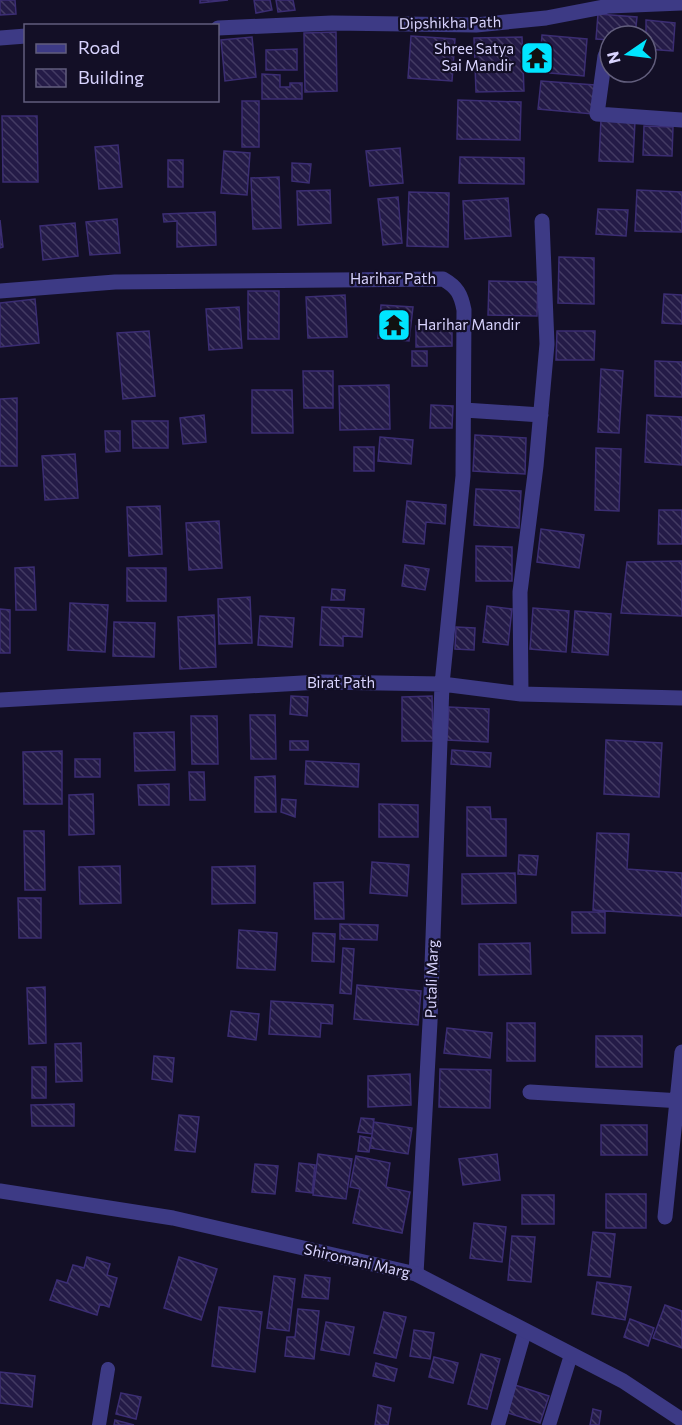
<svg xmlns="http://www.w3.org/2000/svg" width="682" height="1425" viewBox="0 0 682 1425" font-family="Commissioner,sans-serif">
<defs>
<pattern id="building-back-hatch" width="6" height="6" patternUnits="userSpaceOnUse" patternTransform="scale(1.5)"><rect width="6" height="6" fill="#241b47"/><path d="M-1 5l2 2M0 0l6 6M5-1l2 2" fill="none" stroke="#433b63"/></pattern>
</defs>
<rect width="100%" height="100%" fill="#130f26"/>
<path fill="url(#building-back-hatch)" stroke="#3b2d73" stroke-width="1.5" d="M0,0H15L16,14L0,15Z
M200,0H228L200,3Z
M254,0H270L272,10L256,13Z
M276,0H293L295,10L278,12Z
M598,14L637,17L635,36H610V40L596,39Z
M646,20L675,23L673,51L646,49Z
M336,32L337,91L305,92L304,33Z
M542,35L587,39L584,76L539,72Z
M411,36L455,39L452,81L408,78Z
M252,37L256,77L225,81L221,40Z
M522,37L524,91L476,92L474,38Z
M297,49V70H266V50Z
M262,74L280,75V87H290V83H302V99H262Z
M541,81L595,85L593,114L538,109Z
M458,100L521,102L520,140L457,139Z
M242,101H259V147H242Z
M2,116H37L38,182H3Z
M601,119L635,121L633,162L599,161Z
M644,126L673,127L672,156L643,155Z
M118,145L122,187L99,189L95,147Z
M400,148L403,183L370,186L366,151Z
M224,151L250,153L247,195L221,193Z
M460,157L524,158V184L459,183Z
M168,160H183V187H168Z
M292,163L311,164L309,183L292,181Z
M279,177L281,228L253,229L251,178Z
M330,190L331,223L298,225L297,191Z
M637,190L682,192V232L635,231Z
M409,192L449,193L448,247L407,246Z
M398,197L402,243L383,245L378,199Z
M508,198L511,236L465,239L463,201Z
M598,209L628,210L626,236L596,234Z
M215,212L216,245L177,247V221L164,222L163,214Z
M117,219L120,253L90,255L86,222Z
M0,220L3,247L0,248Z
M75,223L78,256L43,260L40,226Z
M559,257L594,258V304L558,303Z
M489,281L538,282L537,316L488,315Z
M248,291H279V339H248Z
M664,294L682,295V324L662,323Z
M345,295L347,337L308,338L306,297Z
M35,299L39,343L0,347V303Z
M381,305L413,307L409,341L378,338Z
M239,307L242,348L209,350L206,309Z
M416,326H452V346L416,347Z
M149,331L155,396L123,399L117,333Z
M557,331H595L594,360H556Z
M412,351H427V366H412Z
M655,361L682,362V397L655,396Z
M601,369L623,371L619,433L598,432Z
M303,371H333V408H304Z
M389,385L390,429L340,430L339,386Z
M252,390H292L293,433H252Z
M17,398V466H0V399Z
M431,405L453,406L452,428H430Z
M204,415L206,442L183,444L180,418Z
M647,415L682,417V465L645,462Z
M132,421H168V448H133Z
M105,431H120V451L106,452Z
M475,435L526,438L525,474L473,471Z
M380,437L413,440L411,464L378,461Z
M354,447H374V471H354Z
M596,448L621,449L619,511L595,510Z
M75,454L78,498L45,500L42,456Z
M476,489L521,491L519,528L474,525Z
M407,501L446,505L445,524L426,522L424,544L403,542Z
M160,506L162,554L129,556L127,507Z
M659,510H682V544H658Z
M219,521L222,568L189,570L186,523Z
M541,529L584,535L579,568L537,562Z
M476,546L512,547V581H476Z
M682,561V616L621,613L627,562Z
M405,565L429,569L425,590L402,586Z
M34,567L36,610H16L15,568Z
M127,568H166V601H127Z
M332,589L345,590L344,600H331Z
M250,597L252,643L219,644L218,599Z
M70,603L108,605L105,652L68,650Z
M487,606L512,609L508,645L483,642Z
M322,607L364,609L362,637L343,636V646L320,645Z
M533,608L569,611L566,652L530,649Z
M0,609L10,610V653H0Z
M575,611L611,614L608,655L572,652Z
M214,615L216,667L180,669L178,617Z
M260,616L294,618L292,647L258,645Z
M114,622L155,623L154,657L113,656Z
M456,627L475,628L474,650L455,649Z
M291,696L308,697L307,716L290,714Z
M432,696L433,741H402V697Z
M449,707L489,709L488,742L447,740Z
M250,715H275L276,759H251Z
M191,716H217L218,764H192Z
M174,732L175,770L135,771L134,733Z
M606,740L662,743L659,797L604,794Z
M290,741H308V750H290Z
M452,750L491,753L490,767L451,764Z
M62,751V804H24L23,752Z
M75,759H100V777H75Z
M306,761L359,764L358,787L305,784Z
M189,772H204L205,800H190Z
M275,776L276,812H255V777Z
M169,784V805H139L138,785Z
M93,794L94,834L69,835V795Z
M282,799L296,800L295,817L281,812Z
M379,804L418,805V837H379Z
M467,807H490L491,819H506V856H467Z
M24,831H44L45,890H25Z
M597,833L629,834L627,869L682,873V916L593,910Z
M519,855L538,856L536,875L518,874Z
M372,862L409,865L407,896L370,893Z
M120,866L121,903L80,904L79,867Z
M255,866V903L212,904V867Z
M515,873L516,903L462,904V874Z
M343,882L344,919H315L314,883Z
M18,898H41V938H19Z
M572,912H605V933H572Z
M340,924L378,925L377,940L340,939Z
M239,930L277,933L275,970L237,968Z
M313,933L335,934L334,962L312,961Z
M530,943L531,974L479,975V944Z
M343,948L354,949L351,994L340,993Z
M357,985L421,991L418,1025L354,1019Z
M45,987L46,1043L29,1044L27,988Z
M271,1001L333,1005L332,1024L321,1023L320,1037L269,1034Z
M231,1011L259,1014L256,1040L228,1036Z
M507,1023H535V1061H507Z
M447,1028L492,1033L490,1058L444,1053Z
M596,1036H642V1067H596Z
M81,1043L82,1081L56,1082L55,1044Z
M154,1056L174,1058L172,1082L152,1079Z
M32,1067H46V1098H32Z
M440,1069L491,1070L490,1108L439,1107Z
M410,1074L411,1105L368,1107V1076Z
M74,1104V1126H32L31,1105Z
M179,1115L199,1117L195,1152L175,1150Z
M361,1118L374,1119L372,1134L358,1132Z
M374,1122L412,1128L408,1154L370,1148Z
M601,1125H647V1155H601Z
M360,1136L371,1138L369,1152L358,1151Z
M318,1154L352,1159L346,1199L313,1195Z
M497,1154L500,1180L463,1185L459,1159Z
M356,1156L390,1163L386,1187L410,1192L402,1233L353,1223L360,1189L350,1187Z
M299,1163L315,1165L312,1193L296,1191Z
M255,1164L278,1166L275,1194L252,1192Z
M606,1194H646V1228H606Z
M522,1195H554V1224H522Z
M474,1223L506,1227L502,1262L470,1258Z
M593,1232L615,1234L610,1277L588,1275Z
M512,1236L535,1237L531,1282L508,1280Z
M87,1257L110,1264L107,1275L117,1278L109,1307L100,1304L97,1315L50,1300L57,1280L67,1283L73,1265L84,1268Z
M179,1257L217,1269L201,1320L164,1308Z
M305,1275L330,1278L328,1299L302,1297Z
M274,1276L295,1279L289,1331L267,1328Z
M597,1282L631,1287L625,1320L592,1314Z
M665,1305L682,1311V1348L653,1338Z
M219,1307L262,1312L255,1372L212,1366Z
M298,1309L319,1311L314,1359L285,1356L287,1337H295Z
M384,1312L406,1317L396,1358L374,1353Z
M630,1319L654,1328L648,1346L624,1337Z
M326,1322L354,1327L349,1355L321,1350Z
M414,1330L434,1333L430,1359L410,1356Z
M481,1354L500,1359L487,1409L468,1404Z
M434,1357L458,1363L453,1383L429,1377Z
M376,1363L397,1369L394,1381L373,1376Z
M0,1372L35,1376L32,1407L0,1403Z
M515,1385L549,1396L540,1423L505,1412Z
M121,1393L141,1397L136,1419L116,1414Z
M378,1405L391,1408L388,1425H375Z
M593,1409L601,1411L599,1425H590Z
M115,1420L134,1425H114Z"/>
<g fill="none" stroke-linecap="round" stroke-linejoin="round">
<path stroke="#3d3a85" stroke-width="14" d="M99,1425L108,1369
M498,1425L525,1331
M549,1425L571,1355"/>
<path stroke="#3d3a85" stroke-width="15" d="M218,28L332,23L476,25L546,18L609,6L682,3
M0,38L26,36
M605,56L597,114L682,120
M0,291L115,282L443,279C457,287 461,294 464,310L463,476L442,684L430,1022L416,1274
M464,410L541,415
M521,694L520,592L536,466L547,344L542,221
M0,700L320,682L442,684L521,694L682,698
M530,1092L682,1101
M665,1217L682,1052"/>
<path stroke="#3d3a85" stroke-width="15" d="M0,1191L173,1218L416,1274L623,1381L682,1420"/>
</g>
<defs>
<symbol id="temple-square" viewBox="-11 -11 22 22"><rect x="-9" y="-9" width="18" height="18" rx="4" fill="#00e5ff" stroke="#130f26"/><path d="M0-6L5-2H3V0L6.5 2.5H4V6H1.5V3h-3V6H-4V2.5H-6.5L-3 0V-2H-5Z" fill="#111"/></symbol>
</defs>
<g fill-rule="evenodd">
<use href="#temple-square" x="518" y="39" width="38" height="38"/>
<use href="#temple-square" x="375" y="306" width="38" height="38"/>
</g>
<g text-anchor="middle" stroke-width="4.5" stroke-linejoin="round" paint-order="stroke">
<g font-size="15" fill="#d9d4ff" stroke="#130f26">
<text transform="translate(450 23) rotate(-1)" y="5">Dipshikha Path</text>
<text x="393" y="284">Harihar Path</text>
<text x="341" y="688">Birat Path</text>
<text transform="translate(432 979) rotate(-88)" y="5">Putali Marg</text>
<text transform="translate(357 1261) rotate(13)" y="5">Shiromani Marg</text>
</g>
<g font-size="15" fill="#d9d4ff" stroke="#130f26" text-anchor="end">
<text x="514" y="54">Shree Satya<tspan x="514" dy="17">Sai Mandir</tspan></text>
<text x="417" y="330" text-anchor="start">Harihar Mandir</text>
</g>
</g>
<rect x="24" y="24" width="195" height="78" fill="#130f26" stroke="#625e7d" stroke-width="1.5"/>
<rect x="36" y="44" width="30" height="9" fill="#3d3a85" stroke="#625e7d" stroke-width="1.5"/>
<text x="78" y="54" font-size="18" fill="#d9d4ff">Road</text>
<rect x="36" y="69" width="30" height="18" fill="url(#building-back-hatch)" stroke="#625e7d" stroke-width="1.5"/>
<text x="78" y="84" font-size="18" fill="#d9d4ff">Building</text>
<g transform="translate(628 54) rotate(256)"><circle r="28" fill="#130f26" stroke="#625e7d" stroke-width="1.5"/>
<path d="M0-4.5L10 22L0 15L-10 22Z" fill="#00e5ff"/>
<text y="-9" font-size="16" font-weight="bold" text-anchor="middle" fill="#d9d4ff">N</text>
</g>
</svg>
